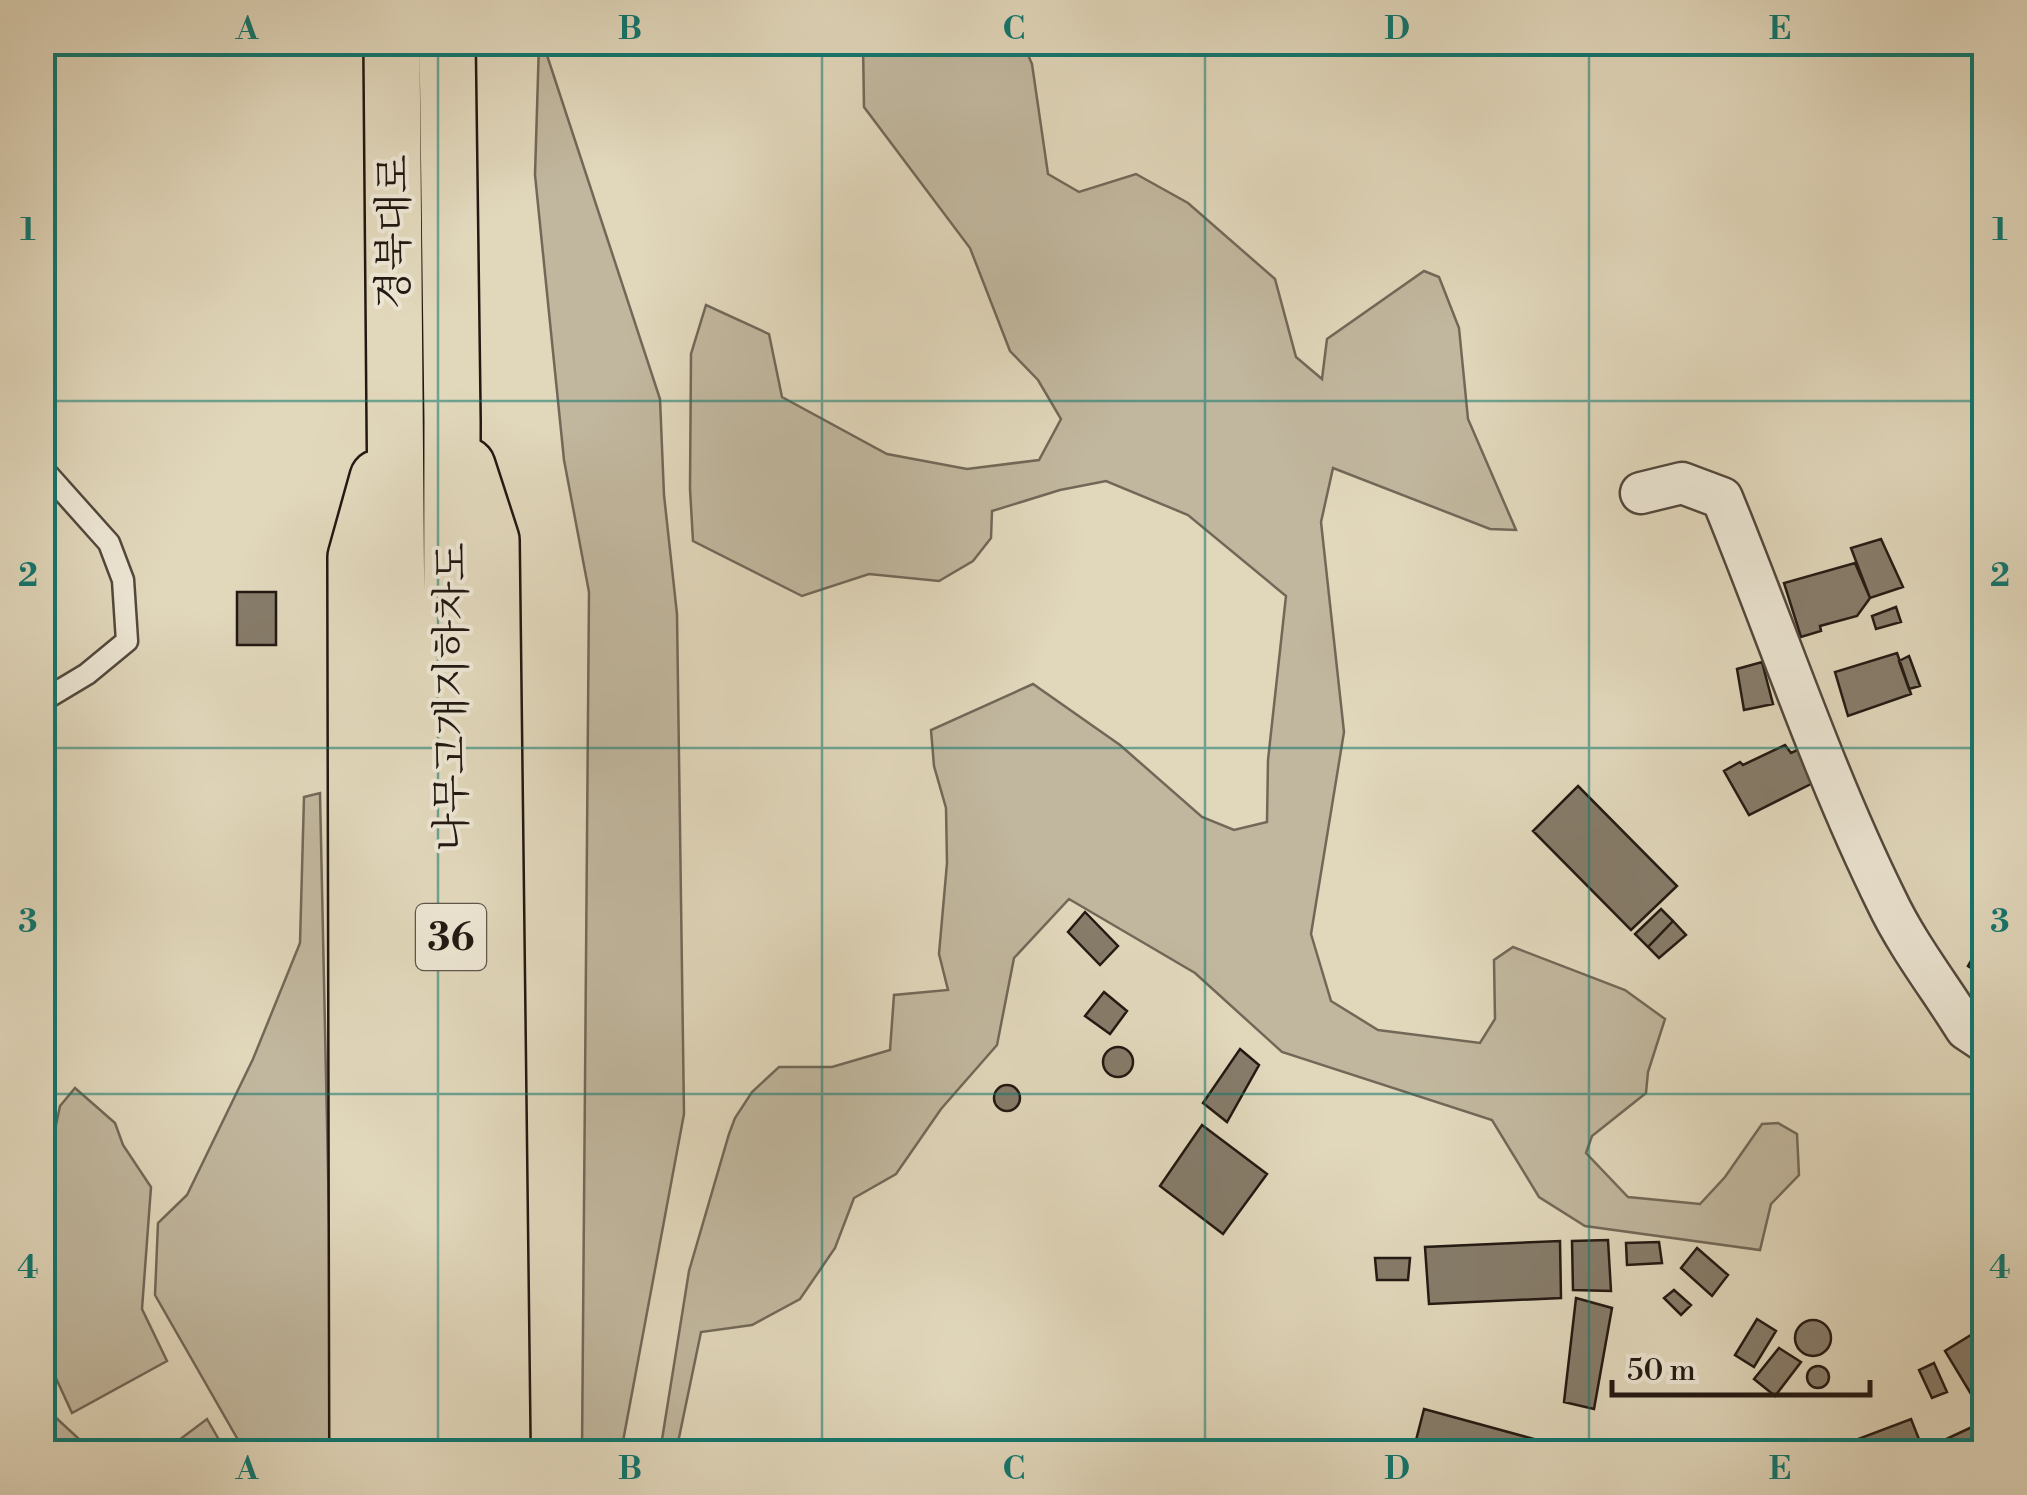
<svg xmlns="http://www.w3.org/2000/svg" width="2027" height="1495" viewBox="0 0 2027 1495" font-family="'Libre Bodoni','Noto Serif KR',serif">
<rect width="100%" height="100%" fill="#e1d7bb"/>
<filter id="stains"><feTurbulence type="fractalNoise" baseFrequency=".002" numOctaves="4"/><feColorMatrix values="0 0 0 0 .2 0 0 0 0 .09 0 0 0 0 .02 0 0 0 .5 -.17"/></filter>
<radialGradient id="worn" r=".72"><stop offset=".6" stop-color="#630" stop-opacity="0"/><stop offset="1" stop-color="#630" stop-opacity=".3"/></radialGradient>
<path fill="#c1b79e" stroke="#726858" stroke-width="2.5" d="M539,43H543L660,399L664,495L677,614L684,1114L621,1452H582L589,592L564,460L535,175Z
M863,43H1023L1032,64L1048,174L1079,192L1136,174L1188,203L1275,279L1296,357L1322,379L1327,339L1424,271L1439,277L1459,328L1468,419L1516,530L1490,529L1333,468L1321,522L1344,732L1311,934L1331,1001L1378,1030L1480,1043L1495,1019L1494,960L1513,947L1625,990L1665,1019L1648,1072L1646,1093L1592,1136L1586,1153L1628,1197L1700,1204L1725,1177L1762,1124L1778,1123L1797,1134L1799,1175L1771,1204L1760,1250L1585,1226L1539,1197L1492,1120L1282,1052L1195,973L1069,899L1014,958L997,1045L941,1109L896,1174L854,1198L835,1248L800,1299L752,1325L701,1332L676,1452H660L689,1271L729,1134L735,1118L752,1092L779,1067H832L890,1050L894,995L948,990L939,954L947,863L946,808L934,766L931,730L1033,684L1120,745L1202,817L1234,830L1267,822L1268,760L1286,596L1188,515L1106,481L1060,490L992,511L991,538L973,561L939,581L869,574L802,596L693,541L690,489L691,354L706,305L769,334L782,397L887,454L967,469L1039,460L1061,419L1038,380L1010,351L970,248L864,107Z
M320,793L334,1452H245L155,1295L158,1223L187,1195L253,1059L300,943L304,797Z
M75,1088L115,1123L123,1145L151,1187L142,1309L167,1361L72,1413L43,1350L42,1191L60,1106Z
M42,1388L53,1415L93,1452H43Z
M207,1419L226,1452H163Z"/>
<path fill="#867c6a" stroke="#231912" stroke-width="2.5" d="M1881,539L1903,587L1870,598L1851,548Z
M1855,563L1870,598L1857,616L1820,626L1821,631L1801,637L1784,583Z
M237,592H276V645H237Z
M1896,607L1901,622L1876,629L1872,616Z
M1897,653L1911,694L1848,716L1835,672Z
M1909,656L1920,686L1909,689L1899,661Z
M1762,662L1773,704L1744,710L1737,669Z
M1785,745L1791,753L1802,748L1815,782L1749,815L1724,771L1740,762L1743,765Z
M1578,786L1677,886L1631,930L1533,831Z
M1661,909L1673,921L1648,947L1635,934Z
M1085,912L1118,946L1100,965L1068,932Z
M1673,921L1686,935L1659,958L1648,947Z
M1984,938V976L1968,966Z
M1104,992L1127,1011L1110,1034L1085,1016Z
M1103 1062a15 15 0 1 1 30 0a15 15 0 1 1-30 0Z
M1240,1049L1259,1065L1227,1122L1203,1103Z
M994 1098a13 13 0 1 1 26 0a13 13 0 1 1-26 0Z
M1202,1125L1267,1174L1223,1234L1160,1186Z
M1608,1240L1611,1291L1573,1290L1572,1241Z
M1560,1241L1561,1298L1429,1304L1425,1247Z
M1659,1242L1662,1263L1627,1265L1626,1243Z
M1697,1248L1728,1275L1712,1296L1681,1268Z
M1375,1258H1410L1408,1280H1377Z
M1674,1290L1691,1305L1681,1315L1664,1298Z
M1576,1298L1612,1308L1594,1409L1564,1402Z
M1757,1319L1776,1331L1754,1367L1735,1355Z
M1795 1338a18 18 0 1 1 36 0a18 18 0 1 1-36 0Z
M1979,1330L1984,1339V1393L1974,1399L1945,1351Z
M1779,1348L1801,1362L1775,1396L1754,1379Z
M1934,1363L1947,1392L1932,1398L1919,1370Z
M1807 1377a11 11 0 1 1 22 0a11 11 0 1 1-22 0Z
M1424,1409L1552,1444L1551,1452H1413Z
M1911,1419L1924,1452H1848L1845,1444Z
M1972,1427L1979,1442L1957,1452H1930L1927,1448Z"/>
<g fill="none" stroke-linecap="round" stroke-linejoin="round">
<defs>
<path id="lane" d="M42,468L109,543L123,580L127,641L87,674L42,701"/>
<path id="street" d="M1641,493L1682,483L1722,498C1777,632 1822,770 1886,900C1907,945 1940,987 1966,1029L1984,1041"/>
<path id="highway" d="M392,42L404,1452
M447,42L452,421L450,1452
M467,466L491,540L502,1452
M358,1452L356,557L378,478"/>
</defs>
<use href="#lane" stroke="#52483c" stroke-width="25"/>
<use href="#street" stroke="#52483c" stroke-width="45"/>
<use href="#highway" stroke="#231912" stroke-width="60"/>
<use href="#lane" stroke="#ece5d3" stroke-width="20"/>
<use href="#street" stroke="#ece5d3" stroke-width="40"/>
<use href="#highway" stroke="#e1d7bb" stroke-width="55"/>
</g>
<path fill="none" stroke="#0f766e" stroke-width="2.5" stroke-opacity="0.55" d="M438,42V1452M822,42V1452M1205,42V1452M1589,42V1452M42,401H1984M42,748H1984M42,1094H1984"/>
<g text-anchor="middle" stroke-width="8" stroke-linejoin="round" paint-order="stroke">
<rect fill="#ece5d3" stroke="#5f564c" stroke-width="2.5" x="416" y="904" width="70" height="66" rx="8"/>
<g font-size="38" font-weight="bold" fill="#231912">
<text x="451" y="950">36</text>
</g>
<g font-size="40" fill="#231912" stroke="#ece5d3">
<text transform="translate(393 232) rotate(-90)" y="14">경북대로</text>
<text transform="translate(451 697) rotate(-90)" y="14">나무고개지하차도</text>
</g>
</g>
<rect width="2027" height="1495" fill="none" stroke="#e1d7bb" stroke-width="110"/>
<path d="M1612 1380v15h258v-15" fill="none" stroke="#231912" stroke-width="5"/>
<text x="1627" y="1380" font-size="30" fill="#231912" stroke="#ece5d3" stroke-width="8" paint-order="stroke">50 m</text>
<rect x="55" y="55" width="1917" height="1385" fill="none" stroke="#0f766e" stroke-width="4"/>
<g font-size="32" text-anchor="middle" font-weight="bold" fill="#0f766e">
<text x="247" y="39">A</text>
<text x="630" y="39">B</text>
<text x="1014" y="39">C</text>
<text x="1397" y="39">D</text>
<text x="1780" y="39">E</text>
<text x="28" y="240">1</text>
<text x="2000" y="240">1</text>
<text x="28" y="586">2</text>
<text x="2000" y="586">2</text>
<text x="28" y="932">3</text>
<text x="2000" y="932">3</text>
<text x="28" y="1278">4</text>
<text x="2000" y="1278">4</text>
<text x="247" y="1479">A</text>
<text x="630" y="1479">B</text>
<text x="1014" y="1479">C</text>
<text x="1397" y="1479">D</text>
<text x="1780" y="1479">E</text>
</g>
<rect width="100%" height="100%" filter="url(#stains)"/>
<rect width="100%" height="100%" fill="url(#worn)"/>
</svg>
